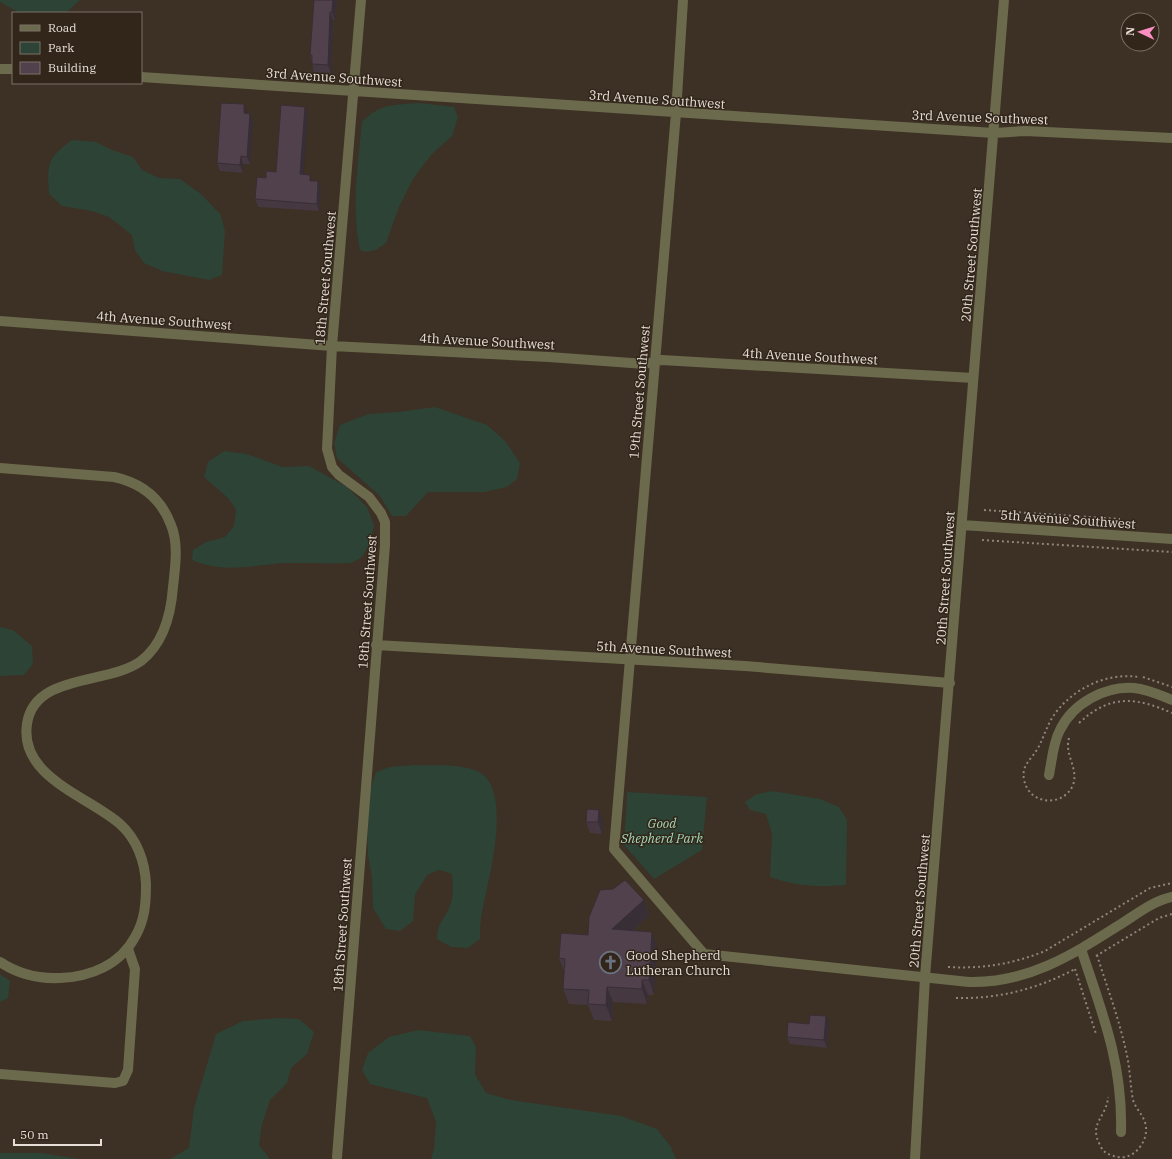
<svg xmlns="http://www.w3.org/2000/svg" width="1172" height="1159" viewBox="0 0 1172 1159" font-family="'IBM Plex Serif',serif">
<rect width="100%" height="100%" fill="#3d3024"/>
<path fill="#2d4336" d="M0,0H80L66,13H24L18,12L0,2Z
M419,103L454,107L458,117L452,136L432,154L413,179L399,207L386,243L376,250L365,252L360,250C351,210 358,162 362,122C380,103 395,105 419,103Z
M72,140L96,142L112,150L133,157L142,170L159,178L180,179L201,194L221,215L225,232L222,275L209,280L162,271L144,263L135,250L132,235L109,217L92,211L62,206L49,194C47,164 47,158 72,140Z
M435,407L487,425L506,442L520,463L517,479L507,487L485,492H428L406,516H392L380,496L337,458L334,443L340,425L368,414L398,412Z
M224,451L247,454L283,467L309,466L347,487L367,507L374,525L370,544L361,558L351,563C329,564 308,563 286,563C253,565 223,574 192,560L193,550L206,542L225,537L234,526L236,510L229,499L204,477L208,462Z
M0,627L13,630L32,646L33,664L24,675L0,676Z
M415,765C435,766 461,763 479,772C515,792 486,887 481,918C480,925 480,932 480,939L468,948L451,947L437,939C438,920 443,923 449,908C454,898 453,885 452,874L439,870L427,875L415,895L413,921L400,931L386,929L373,908L372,878L368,855L367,828L371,788L376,772L390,767Z
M773,791L820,799L839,807L847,820L846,885C816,887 799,887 770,877L772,834L766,814L750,810L745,802L757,794Z
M627,792L707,797L702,850L654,879L624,845Z
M0,974L10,981L8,998L0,1002Z
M278,1018L299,1019L314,1032L307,1054L291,1068L287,1083L270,1100L262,1124L259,1145L270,1159H170L189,1148L194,1108L216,1034L243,1021Z
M418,1030L470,1036L476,1047L475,1074L486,1093L511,1100L621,1116L657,1129L671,1147L676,1159H431L434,1149L436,1122L427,1098L370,1084L362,1070L368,1053L389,1037Z
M0,1153H41L80,1159H0Z"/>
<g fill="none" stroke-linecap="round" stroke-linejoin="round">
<path stroke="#8f857b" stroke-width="2" stroke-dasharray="2 3" stroke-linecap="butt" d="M984,510L1120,519
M982,540L1172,552
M1143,677L1172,687
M1079,723C1110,694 1136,697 1172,713
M1069,738C1064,755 1079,768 1073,785C1063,808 1028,805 1024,779C1021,765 1032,759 1038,748C1044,737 1047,725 1054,715C1072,689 1107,672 1138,677
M1097,955C1107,987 1119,1019 1126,1051C1130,1067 1130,1084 1133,1100C1136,1110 1145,1116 1146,1127C1147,1138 1141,1149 1131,1155C1125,1158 1117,1158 1111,1155C1105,1153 1102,1150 1100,1145C1088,1123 1107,1117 1108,1097
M1096,956L1159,918L1172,914
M948,967C982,969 1013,964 1045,951L1150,888L1172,883
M1075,969L1096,1034
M956,998C999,999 1037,989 1075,969"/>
<path stroke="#6b6a4c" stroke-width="10" d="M683,0L676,113L614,849L704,954L969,982C1029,983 1072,955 1121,924C1137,914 1153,901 1172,897
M0,69H13
M141,77L994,133L1025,131L1172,138
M0,321L332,346L549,357L645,364L662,360L973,378
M0,468L114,477C142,483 161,498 171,525C179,544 175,568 173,587C171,614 163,644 141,661C108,685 34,673 27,724C19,777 88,796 120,824C137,839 145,862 146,884C146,903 145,920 135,937C120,965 90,977 60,978C38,979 18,974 0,962
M962,525L1172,539
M376,645L745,666L950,683
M1049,775C1052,760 1053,743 1060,730C1073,703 1105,686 1134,688C1147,689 1160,695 1172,700
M1081,949C1102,1012 1123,1064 1121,1132
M0,1074L115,1083L123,1081L128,1070L135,969L128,949
M337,1157L385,545V522L381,513L369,497L339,475L332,467L327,449L332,346L361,0
M915,1159L925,977L1004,0"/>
</g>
<path fill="#453841" d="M314,0H337L335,20H333L331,73L314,72L312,64V61L310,55Z
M247,112V113L253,121L250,164H243V173L220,171L217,163Z
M308,115L303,174L312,181L321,189L319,211L258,207L255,199L266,178L276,172Z
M599,810L603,822L602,834L590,833L586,822Z
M644,900L649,915L633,931L657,947L654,995H648L647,1004L613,1002L612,1021L594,1020L588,1005L569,1004L563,989L564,972L559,958Z
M809,1024H829L827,1048L790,1044L787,1037Z"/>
<path fill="#382e35" d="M333,0H337L335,20L332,12Z
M330,12L333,20L331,73L328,65Z
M244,104L247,112L246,121L244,113Z
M305,107L308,115L303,182L300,174Z
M250,114L253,121L250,164L247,157Z
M241,156L243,164V173L240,165Z
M310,175L313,182L310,181Z
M318,181L321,189L319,211L317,204Z
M599,810L603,822L602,834L598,822Z
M644,900L649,915L618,945L612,929Z
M652,932L657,947L654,995L649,980Z
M642,980L648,995L647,1004L642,989Z
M607,987L613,1002L612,1021L606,1005Z
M826,1016L829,1024L827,1048L824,1040Z"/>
<path fill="#50414c" stroke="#382e35" d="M314,0H333L332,12H330L328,65L312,64V55H310Z
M221,103L244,104V113L250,114L247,157L241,156L240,165L217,163Z
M281,105L305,107L300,174L310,175V181H318L317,204L255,199L257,177L266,178V171L276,172Z
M587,809L599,810L598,822H586Z
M625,880L644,900L612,929L652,932L649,980H642V989L607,987L606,1005L588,1004L589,990L563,989L565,959L559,958L561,933L588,935L589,917L600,890L613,889Z
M810,1015L826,1016L824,1040L787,1037L788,1022L809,1024Z"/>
<defs>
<symbol id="church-ring" viewBox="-11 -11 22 22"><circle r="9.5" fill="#32261a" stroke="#6b7280" stroke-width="1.5"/><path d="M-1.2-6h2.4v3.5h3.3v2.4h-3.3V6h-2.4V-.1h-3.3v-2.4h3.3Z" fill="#6b7280"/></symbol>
</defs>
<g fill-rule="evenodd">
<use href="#church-ring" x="598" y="950" width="25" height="25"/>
</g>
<g text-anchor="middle" stroke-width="3" stroke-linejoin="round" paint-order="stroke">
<g font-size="13" fill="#e7dfd7" stroke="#32261a">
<text transform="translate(334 77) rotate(4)" y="5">3rd Avenue Southwest</text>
<text transform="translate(657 99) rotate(4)" y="5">3rd Avenue Southwest</text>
<text transform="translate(980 117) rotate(2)" y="5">3rd Avenue Southwest</text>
<text transform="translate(971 255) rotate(-85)" y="5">20th Street Southwest</text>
<text transform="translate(325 278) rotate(-85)" y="5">18th Street Southwest</text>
<text transform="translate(164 320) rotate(4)" y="5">4th Avenue Southwest</text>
<text transform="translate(487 341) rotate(3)" y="5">4th Avenue Southwest</text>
<text transform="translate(810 356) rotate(3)" y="5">4th Avenue Southwest</text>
<text transform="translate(639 392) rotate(-85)" y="5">19th Street Southwest</text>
<text transform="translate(1068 519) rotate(4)" y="5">5th Avenue Southwest</text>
<text transform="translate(945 578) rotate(-86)" y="5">20th Street Southwest</text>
<text transform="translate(367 602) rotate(-86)" y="5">18th Street Southwest</text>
<text transform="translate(664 649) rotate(3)" y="5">5th Avenue Southwest</text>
<text transform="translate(919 901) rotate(-85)" y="5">20th Street Southwest</text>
<text transform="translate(342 925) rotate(-86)" y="5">18th Street Southwest</text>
</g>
<g font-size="13" font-style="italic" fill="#a3d8b7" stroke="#32261a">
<text x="662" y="828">Good<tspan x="662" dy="15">Shepherd Park</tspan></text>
</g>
<g font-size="13" fill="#e7dfd7" stroke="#32261a" text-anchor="start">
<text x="626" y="960">Good Shepherd<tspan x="626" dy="15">Lutheran Church</tspan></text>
</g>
</g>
<rect x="12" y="12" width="130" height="72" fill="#32261a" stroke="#7a7066"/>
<rect x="20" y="25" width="20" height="6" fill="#6b6a4c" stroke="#7a7066"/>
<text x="48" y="32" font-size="12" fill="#e7dfd7">Road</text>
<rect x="20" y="42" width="20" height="12" fill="#2d4336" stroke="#7a7066"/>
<text x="48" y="52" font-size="12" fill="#e7dfd7">Park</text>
<rect x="20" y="62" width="20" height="12" fill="#50414c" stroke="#7a7066"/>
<text x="48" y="72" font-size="12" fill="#e7dfd7">Building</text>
<g transform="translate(1140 32) rotate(274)"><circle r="19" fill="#32261a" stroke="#7a7066"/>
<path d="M0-3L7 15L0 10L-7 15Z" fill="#fb8fc4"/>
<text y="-6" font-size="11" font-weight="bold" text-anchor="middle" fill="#e7dfd7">N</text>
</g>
<path d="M14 1139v6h87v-6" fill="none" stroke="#e7dfd7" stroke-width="2"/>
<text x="20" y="1139" font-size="12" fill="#e7dfd7" stroke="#32261a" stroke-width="3" paint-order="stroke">50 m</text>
</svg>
